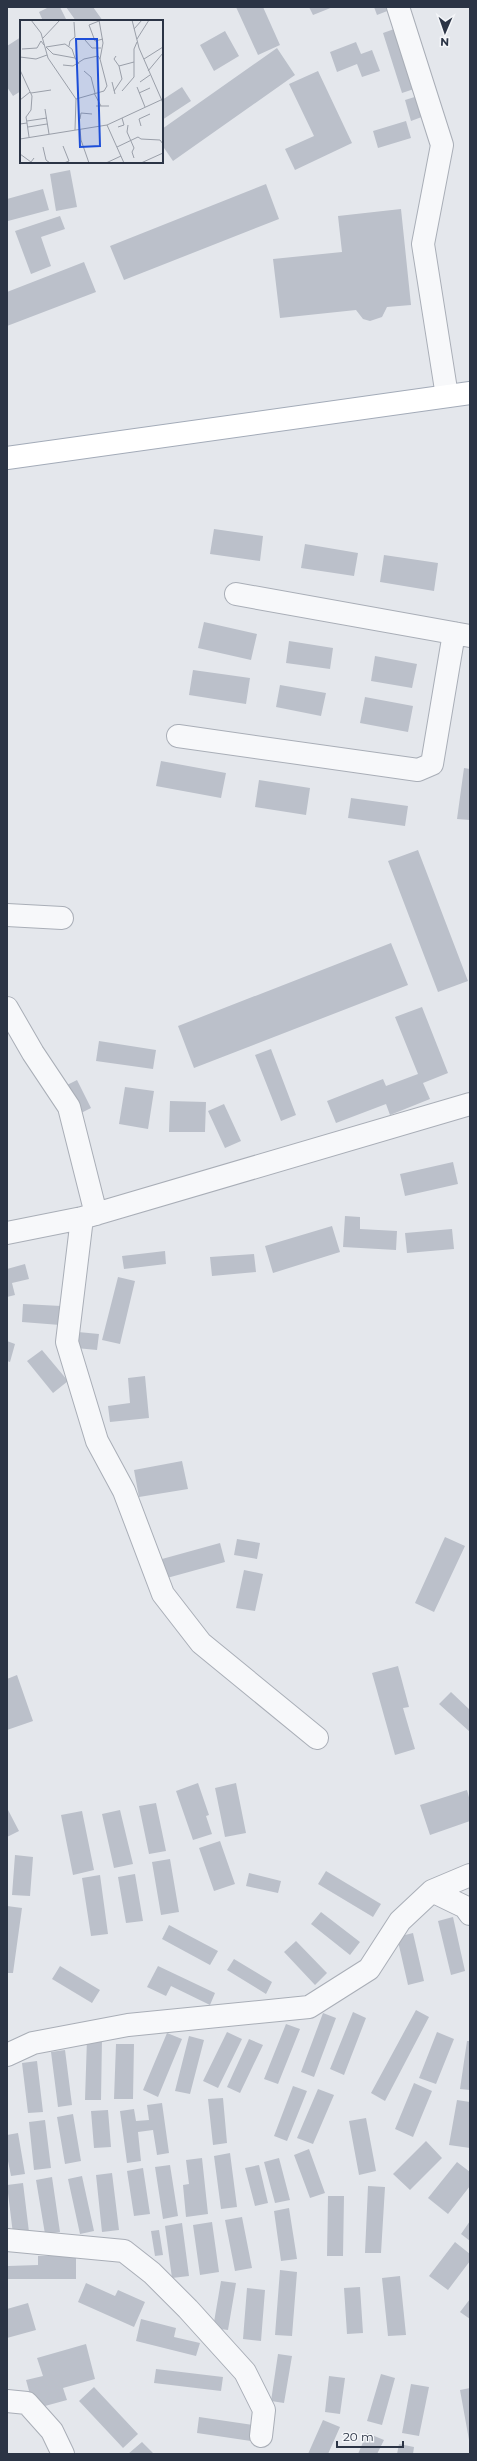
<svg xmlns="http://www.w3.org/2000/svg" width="477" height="2461" viewBox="0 0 477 2461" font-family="Montserrat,sans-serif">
<rect width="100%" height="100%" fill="#e4e7ec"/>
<path fill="#bbc0ca" d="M49,7H60L67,21H43L39,12Z
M66,7H93L103,21H76Z
M236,7H263L280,45L258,55Z
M309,7H333L313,15Z
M374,7H394L395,8L377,15Z
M400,27L420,87L402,93L383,33Z
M225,31L239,56L214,71L200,45Z
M21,37V91L13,96L7,87V46Z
M356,42L361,54L372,50L380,71L362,77L357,64L337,72L330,52Z
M277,48L295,75L173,161L162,145V129Z
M318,71L352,143L295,170L285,149L314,136L289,84Z
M182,87L191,101L162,120V100Z
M421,95L427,115L411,121L405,100Z
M406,121L411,138L378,148L373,131Z
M70,170L77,207L56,211L50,174Z
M266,184L279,219L124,280L110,246Z
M43,189L49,210L8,221L7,199Z
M401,209L411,305L387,307L382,317L370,321L363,319L356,310L280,318L273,259L342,252L338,216Z
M60,216L65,229L41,237L51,266L31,274L15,231Z
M84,262L96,292L7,326V292Z
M214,529L263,536L260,561L210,554Z
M305,544L358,553L354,576L301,568Z
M384,555L438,563L434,591L380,582Z
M204,622L257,634L251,660L198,648Z
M289,641L333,648L330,669L286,663Z
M375,656L417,664L412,688L371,681Z
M193,670L250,678L246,704L189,695Z
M280,685L326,693L321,716L276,707Z
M365,697L413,706L408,732L360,723Z
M161,761L226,773L221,798L156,786Z
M464,768L470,769V820L457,819Z
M259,780L310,788L306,815L255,807Z
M351,798L408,806L405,826L348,818Z
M418,850L468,981L438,992L388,861Z
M391,943L408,985L194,1068L178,1026Z
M422,1007L448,1073L423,1083L430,1099L390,1115L386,1104L336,1123L327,1101L383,1079L386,1086L418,1074L395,1017Z
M99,1041L156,1050L153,1069L96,1061Z
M271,1049L296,1115L281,1121L255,1055Z
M77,1080L91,1108L77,1115L63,1087Z
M125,1087L154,1091L148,1129L119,1124Z
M170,1101L206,1102L205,1132H169Z
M224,1104L241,1141L225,1148L208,1111Z
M453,1162L458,1184L405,1196L400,1174Z
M345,1216L360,1217V1229L397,1231L396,1250L343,1247Z
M332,1226L340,1252L273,1273L265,1246Z
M452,1229L454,1249L407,1253L405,1233Z
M165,1251L166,1264L124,1269L122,1256Z
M254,1254L256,1272L212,1276L210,1257Z
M25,1264L29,1279L12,1283L15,1295L7,1297V1269Z
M118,1277L135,1281L120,1344L102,1340Z
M23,1304L61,1306L60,1325L22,1322Z
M78,1332L99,1334L97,1350L76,1348Z
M7,1341L15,1344L10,1362L7,1361Z
M42,1350L68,1381L53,1393L27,1361Z
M145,1376L149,1418L110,1422L108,1406L130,1403L128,1378Z
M182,1461L188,1489L139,1497L134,1470Z
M445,1537L465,1546L434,1612L415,1603Z
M237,1539L260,1543L257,1559L234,1555Z
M220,1543L225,1562L167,1578L162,1559Z
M244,1570L263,1574L255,1611L236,1608Z
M398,1666L409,1707L403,1708L415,1749L395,1755L372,1673Z
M17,1675L33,1721L7,1730V1679Z
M451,1692L470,1710V1732L439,1704Z
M198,1783L209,1815L206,1816L212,1834L193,1840L176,1791Z
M236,1783L246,1833L225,1837L215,1788Z
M467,1790L470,1801V1821L430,1835L420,1805Z
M156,1803L166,1851L149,1854L139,1806Z
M7,1808L19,1831L7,1837Z
M120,1810L133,1864L114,1868L102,1814Z
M82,1811L94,1870L73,1875L61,1815Z
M220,1841L235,1884L214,1891L199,1848Z
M15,1855L33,1857L30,1896L12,1895Z
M170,1859L179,1912L161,1915L152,1862Z
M326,1871L381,1904L373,1917L318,1884Z
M249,1873L281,1881L278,1893L246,1886Z
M135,1874L143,1921L126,1923L118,1877Z
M100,1875L108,1934L91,1936L82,1878Z
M7,1906L22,1908L13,1973H7Z
M321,1912L360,1942L350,1955L311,1924Z
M453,1917L465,1971L451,1975L438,1921Z
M169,1925L218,1951L210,1965L162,1939Z
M413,1933L424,1981L408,1985L397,1937Z
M296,1941L327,1973L315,1985L284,1952Z
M234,1959L272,1982L266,1994L227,1970Z
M60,1966L100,1990L92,2003L52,1979Z
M158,1966L215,1993L210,2005L171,1986L166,1996L147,1987Z
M416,2010L429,2017L385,2101L371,2093Z
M353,2012L366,2018L344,2075L330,2069Z
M323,2013L336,2018L314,2077L301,2072Z
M286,2024L300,2029L278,2084L264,2079Z
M227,2032L242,2039L218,2088L203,2081Z
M437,2032L454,2039L436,2084L419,2078Z
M167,2033L182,2039L158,2097L143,2090Z
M189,2036L204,2040L190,2094L175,2091Z
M87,2038H102L101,2100H85Z
M249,2039L263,2045L240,2093L227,2087Z
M467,2041H470V2090L460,2089Z
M116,2044H134L133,2099H114Z
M65,2050L72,2105L58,2107L51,2052Z
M37,2061L43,2112L28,2113L22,2063Z
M414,2083L432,2091L413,2137L395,2129Z
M293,2086L307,2091L287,2141L274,2136Z
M318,2089L334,2095L313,2144L297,2138Z
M223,2098L227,2143L213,2145L208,2099Z
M457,2100L470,2102V2148L449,2145Z
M162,2103L169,2153L157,2155L153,2130L138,2132L141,2161L127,2163L120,2111L134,2109L136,2121L149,2120L147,2105Z
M108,2110L111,2147L94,2148L91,2111Z
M73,2114L81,2161L65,2164L57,2117Z
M366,2118L376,2171L359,2175L349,2121Z
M45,2120L51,2168L34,2170L29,2122Z
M18,2133L25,2174L11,2176L7,2156V2135Z
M426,2141L442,2158L410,2190L393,2174Z
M309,2149L325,2193L310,2198L294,2155Z
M230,2153L237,2207L221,2209L214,2156Z
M202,2158L208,2214L186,2217L183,2185L189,2184L186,2160Z
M279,2158L290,2200L275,2203L264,2162Z
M457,2162L470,2172V2186L448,2214L428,2198Z
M170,2165L178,2216L163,2219L155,2167Z
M259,2165L268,2203L255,2206L245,2168Z
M143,2168L150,2214L134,2216L127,2171Z
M112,2173L119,2230L102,2232L96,2175Z
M82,2176L94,2231L80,2234L68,2179Z
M52,2177L60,2232L45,2234L36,2180Z
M23,2183L29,2232L13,2234L7,2185Z
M368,2186L385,2187L381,2253H365Z
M328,2196H344L343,2256H327Z
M289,2208L297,2259L281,2261L274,2211Z
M242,2217L252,2268L235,2271L225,2220Z
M470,2221V2241L461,2234Z
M212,2222L219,2272L200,2275L193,2225Z
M182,2223L189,2276L172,2278L165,2226Z
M159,2230L163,2255L155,2256L151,2231Z
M455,2242L470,2254V2261L448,2290L429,2276Z
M38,2256H76V2279H8V2266L38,2265Z
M280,2270L297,2272L292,2336L275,2335Z
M400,2276L406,2335L388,2336L382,2278Z
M221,2281L236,2283L228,2330L213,2328Z
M86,2283L115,2296L118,2290L145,2302L134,2327L78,2302Z
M360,2287L363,2333L347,2334L344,2288Z
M247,2288L265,2290L261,2341L243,2339Z
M470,2299V2319L460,2312Z
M28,2303L36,2330L7,2338V2309Z
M141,2319L176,2328L174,2337L200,2343L196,2356L136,2341Z
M86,2344L95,2379L63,2388L67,2400L34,2409L26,2380L43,2376L37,2358Z
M278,2354L292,2356L284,2403L271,2401Z
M156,2369L223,2377L221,2391L154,2383Z
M381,2374L395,2378L382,2425L367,2421Z
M329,2376L345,2378L340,2414L325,2412Z
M411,2384L429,2387L419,2436L402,2433Z
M94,2387L138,2434L123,2448L79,2401Z
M470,2388V2440H469L460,2390Z
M199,2417L253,2425L251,2441L197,2433Z
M323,2420L340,2427L328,2454H308Z
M367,2433L384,2440L377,2454H358Z
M142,2442L154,2454H128Z
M399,2444L414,2447L413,2454H397Z"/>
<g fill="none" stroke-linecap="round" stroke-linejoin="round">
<defs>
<path id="street" d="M398,7L442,145L423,244L447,396
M236,594L470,636
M178,736L418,770L432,764L454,633
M7,915L62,918
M7,1008L33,1053L69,1107L96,1214
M82,1218L67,1342L97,1441L124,1491L163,1594L201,1643L317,1738
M7,1233L82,1218L470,1104
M432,1891L465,1907L470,1914
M7,2055L33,2043L128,2025L309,2007L369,1969L400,1921L432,1891L470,1875
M7,2240L124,2251L152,2273L188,2309L245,2372L264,2410L261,2436
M7,2401L27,2403L52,2431L63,2454"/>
<path id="primary" d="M7,458L470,393"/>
</defs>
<use href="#street" stroke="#a9aeb7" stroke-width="24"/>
<use href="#primary" stroke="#a3abb8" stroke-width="24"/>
<use href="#street" stroke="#f7f8fa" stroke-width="22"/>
<use href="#primary" stroke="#fff" stroke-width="22"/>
</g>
<g transform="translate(20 20)">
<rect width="143" height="143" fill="#e4e7ec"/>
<path fill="none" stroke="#9a9fa9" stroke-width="1" d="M11,0L21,13L28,38L56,79L55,110M112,0L119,28L143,83M79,1L69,5L75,21L83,19M114,9L122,0M23,18L40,0M117,19L129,0M65,20L72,28H81M49,26L50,21L55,17L54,2M2,29L17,28L21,21L24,25M0,37L16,39L27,35M55,38L52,29L45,24L26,27L33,34L55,38L59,44M124,39L143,27M43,45L53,46L64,39L78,36L80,39M99,46L114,42M0,50L12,76L11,90L6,97L7,103M64,51L71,57L75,73M128,51L143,33M92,62L95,74M120,62L130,55M117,67L125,87M94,71L102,59L99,46L94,39L96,36M102,71L114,57V29L117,22M11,73L31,70M74,73L81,86M119,73L130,68M56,79L84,71L87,66L80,39L83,23L79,0M0,80L10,72M76,86H89M25,89L29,114M60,99L61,93L72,94M7,101L27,98M0,104L7,103L9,117M87,105L104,143M108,105L107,112L114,128L112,132L114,138M121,106L119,99L130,94M8,107L27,104M98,107L104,105L102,98M60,109L61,120L69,143M0,119L87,105L143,79M43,126L49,141L44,143M23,127L26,140L30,143M97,127L118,117L121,119L140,120L143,124M0,134L11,142L14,138M86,143L101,136M121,143L143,133"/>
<path fill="#1d4ed8" fill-opacity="0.15" stroke="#1d4ed8" stroke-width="2" d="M56,19H77L80,126L60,127Z"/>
<rect width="143" height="143" fill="none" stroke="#2b3445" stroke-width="2"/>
</g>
<rect width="477" height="2461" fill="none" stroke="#2b3445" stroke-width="16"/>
<g transform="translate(445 32) rotate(182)" stroke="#f4f6f9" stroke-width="3" paint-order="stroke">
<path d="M0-3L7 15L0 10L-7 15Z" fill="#2b3445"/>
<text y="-6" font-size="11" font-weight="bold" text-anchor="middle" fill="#2b3445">N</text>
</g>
<path d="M337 2441v6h66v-6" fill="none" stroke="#2b3445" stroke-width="2"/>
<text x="343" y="2441" font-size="12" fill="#2b3445" stroke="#f4f6f9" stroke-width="3" paint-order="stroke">20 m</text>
</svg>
